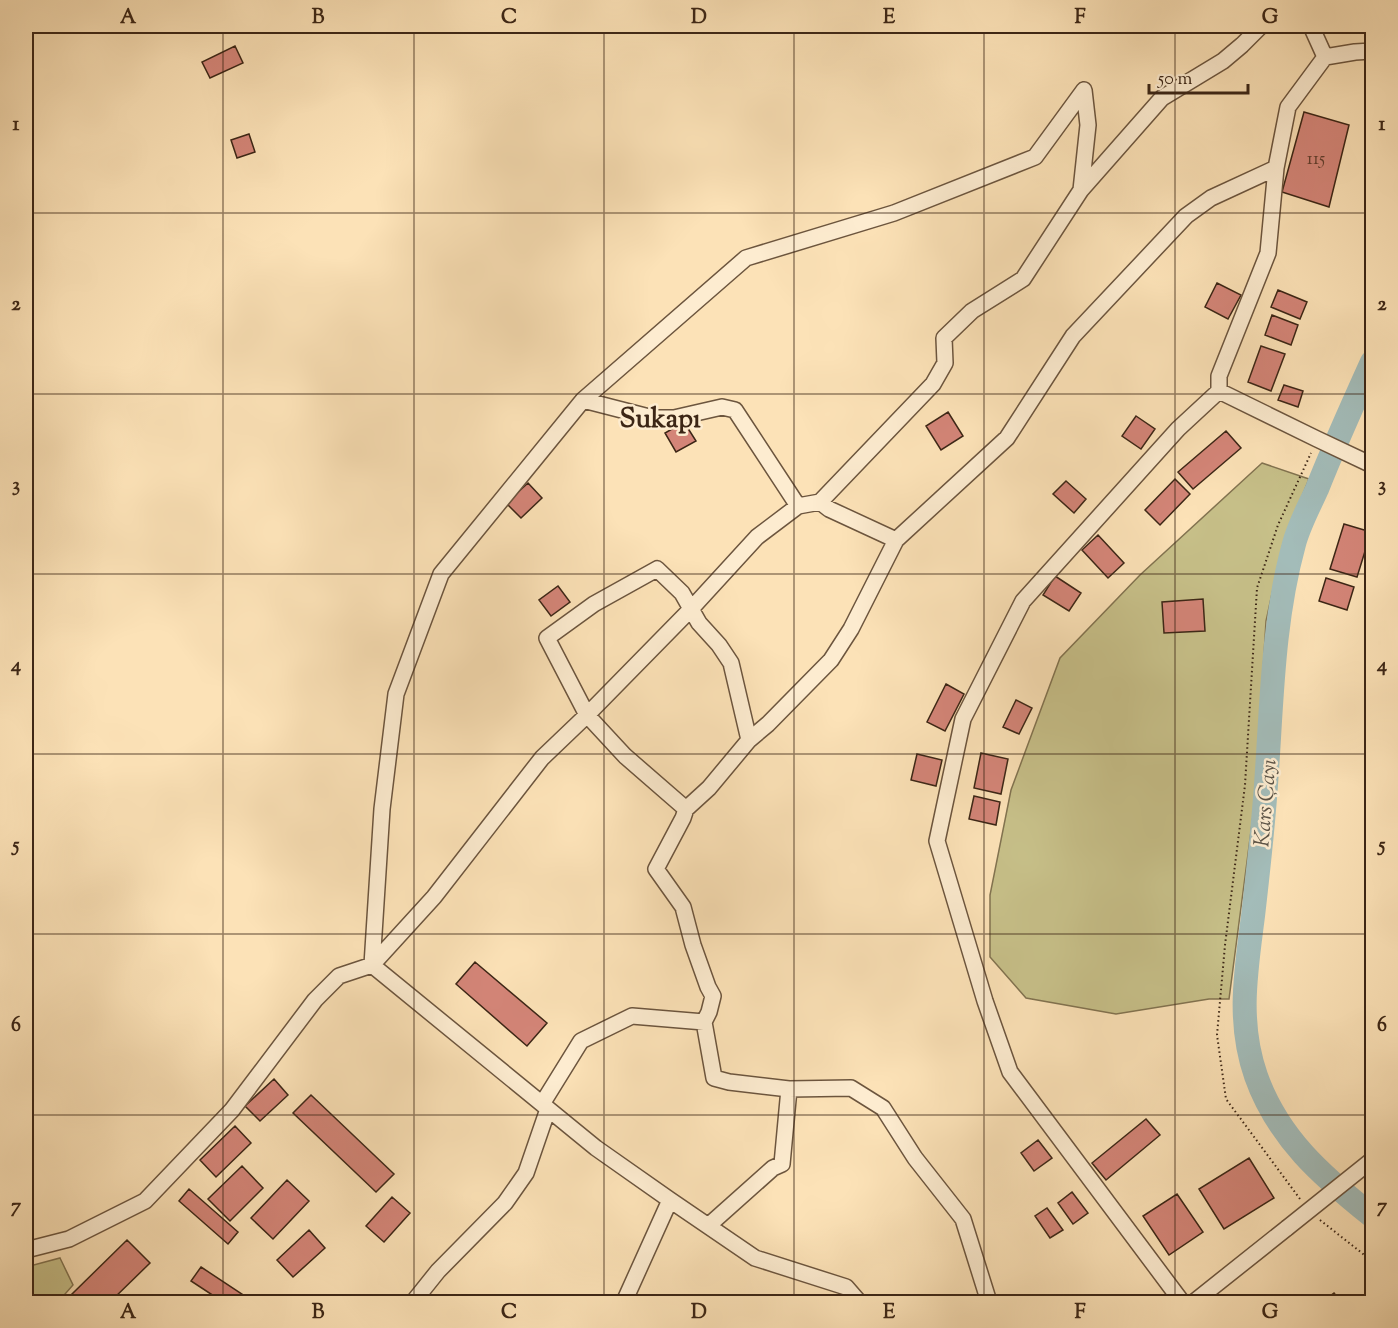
<svg xmlns="http://www.w3.org/2000/svg" width="1398" height="1328" viewBox="0 0 1398 1328" font-family="'Sorts Mill Goudy',serif">
<rect width="100%" height="100%" fill="#fce2b7"/>
<filter id="stains"><feTurbulence type="fractalNoise" baseFrequency=".00333" numOctaves="4"/><feColorMatrix values="0 0 0 0 .2 0 0 0 0 .09 0 0 0 0 .02 0 0 0 .5 -.17"/></filter>
<radialGradient id="worn" r=".72"><stop offset=".6" stop-color="#630" stop-opacity="0"/><stop offset="1" stop-color="#630" stop-opacity=".3"/></radialGradient>
<path fill="#c7c089" stroke="#827350" stroke-width="1.5" d="M1262,463L1309,479L1283,544L1266,621L1256,793L1229,999H1209L1116,1014L1026,998L990,957V895L1011,790L1060,658L1140,575Z
M60,1258L73,1285L58,1302H26V1267Z"/>
<g fill="none" stroke-linecap="round" stroke-linejoin="round">
<path stroke="#a3bcb9" stroke-width="24" d="M1372,362C1353,404 1334,446 1317,489C1309,507 1299,525 1294,544C1270,631 1272,721 1264,810C1261,846 1257,881 1253,916C1246,971 1237,1022 1256,1076C1278,1138 1322,1176 1372,1216"/>
</g>
<path fill="#d48578" stroke="#3c2616" stroke-width="1.5" d="M235,46L243,63L210,78L202,62Z
M1304,112L1349,125L1329,207L1282,192Z
M249,134L255,152L237,158L231,140Z
M1217,283L1241,295L1228,319L1205,307Z
M1278,290L1307,302L1300,319L1271,307Z
M1272,315L1298,325L1291,345L1265,335Z
M1261,346L1285,354L1271,391L1248,382Z
M1284,385L1303,391L1298,407L1278,400Z
M948,412L963,436L941,450L926,426Z
M1136,416L1155,429L1141,449L1122,436Z
M684,422L696,441L676,452L665,433Z
M1226,431L1241,448L1193,489L1178,472Z
M1175,479L1190,494L1160,525L1145,510Z
M1066,481L1086,499L1074,513L1053,494Z
M528,483L542,498L521,518L506,503Z
M1344,524L1371,532L1357,577L1330,569Z
M1098,535L1124,563L1108,578L1082,550Z
M1055,576L1081,593L1069,611L1043,595Z
M1326,578L1354,587L1347,610L1319,601Z
M558,586L570,602L551,616L539,600Z
M1203,599L1205,631L1164,633L1162,602Z
M946,684L964,694L945,731L927,722Z
M1016,700L1032,708L1019,734L1003,727Z
M981,753L1008,759L1001,794L974,788Z
M917,754L942,760L936,786L911,780Z
M974,796L1000,802L996,825L969,819Z
M475,962L547,1023L527,1046L456,984Z
M274,1079L288,1095L260,1121L245,1106Z
M311,1095L394,1174L376,1192L293,1113Z
M1146,1119L1160,1135L1106,1180L1092,1163Z
M235,1126L251,1143L216,1177L200,1160Z
M1038,1140L1052,1158L1034,1171L1021,1153Z
M1249,1158L1274,1198L1224,1229L1199,1189Z
M242,1166L263,1188L230,1221L208,1199Z
M287,1180L309,1201L273,1239L251,1218Z
M189,1189L238,1232L228,1244L179,1201Z
M1072,1192L1088,1213L1073,1224L1058,1203Z
M1177,1194L1203,1232L1169,1255L1143,1216Z
M392,1197L410,1213L384,1242L366,1226Z
M1047,1208L1063,1230L1050,1238L1035,1216Z
M309,1230L325,1248L293,1277L277,1260Z
M127,1240L150,1263L110,1302H75L69,1297Z
M201,1267L254,1302H223L191,1281Z
M1334,1293L1341,1302H1322Z"/>
<g fill="none" stroke-linecap="round" stroke-linejoin="round">
<defs>
<path id="minor" d="M1311,26L1325,57L1355,52L1372,51
M1219,391L1317,439L1372,465
M583,400L653,418H674L722,407L735,410L798,506
M820,502L829,509L896,540
M686,809L625,756L587,715L547,638L594,604L657,569L682,593L699,623L719,645L731,663L749,740
M542,1104L581,1041L632,1016L704,1022
M708,1226L773,1168L782,1164L789,1089
M26,1250L69,1239L145,1201L232,1110L315,1000L339,976L372,965L434,897L542,758L587,715L691,609L757,537L798,506L820,502L933,384L945,363L944,338L972,311L1023,279L1081,190
M415,1302L414,1301L438,1271L505,1203L526,1173L548,1109
M624,1302L670,1200
M859,1302L846,1287L755,1258L670,1200L596,1148L372,965L382,809L396,694L441,574L583,400L746,258L894,213L1035,157L1084,90L1088,125L1081,190L1162,98L1223,61L1242,45L1261,26
M989,1302L963,1219L915,1158L883,1108L851,1088L789,1089L729,1082L714,1078L704,1022L709,1012L713,996L708,987L693,945L683,907L656,869L683,818L686,809L709,788L749,740L768,724L831,660L851,629L896,540L1007,438L1073,336L1186,216L1211,198L1276,168
M1182,1302L1010,1072L985,1001L937,841L963,719L1023,601L1178,429L1219,391V376L1268,253L1276,168L1288,107L1325,57
M1194,1302L1287,1228"/>
</defs>
<use href="#minor" stroke="#6c553e" stroke-width="18"/>
<path stroke="#3c2616" stroke-width="2" stroke-dasharray="1.5 3" stroke-linecap="butt" d="M1300,1199L1226,1099L1217,1035L1225,945L1245,785L1257,588L1278,525L1311,453
M1320,1220L1372,1261"/>
<use href="#minor" stroke="#fdecd0" stroke-width="15"/>
<defs>
<path id="minor-bridge" d="M1287,1228L1372,1160"/>
</defs>
<use href="#minor-bridge" stroke="#6c553e" stroke-width="18" stroke-linecap="butt"/>
<use href="#minor-bridge" stroke="#fdecd0" stroke-width="15"/>
</g>
<path fill="none" stroke="#3c2616" stroke-width="1.5" stroke-opacity="0.55" d="M223,26V1302M414,26V1302M604,26V1302M794,26V1302M984,26V1302M1175,26V1302M26,213H1372M26,394H1372M26,574H1372M26,754H1372M26,934H1372M26,1115H1372"/>
<g text-anchor="middle" stroke-width="5" stroke-linejoin="round" paint-order="stroke">
<g font-size="18" fill="#623e2e">
<text x="1316" y="164">115</text>
</g>
<g font-size="22" font-style="italic" fill="#5b5347" stroke="#fdecd0">
<text transform="translate(1264 803) rotate(-85)" y="8">Kars Çayı</text>
</g>
<g font-size="27" font-weight="bold" fill="#3c2616" stroke="#fdecd0">
<text x="660" y="427">Sukapı</text>
</g>
</g>
<rect width="1398" height="1328" fill="none" stroke="#fce2b7" stroke-width="66"/>
<path d="M1149 84v9h99v-9" fill="none" stroke="#3c2616" stroke-width="3"/>
<text x="1158" y="84" font-size="18" fill="#3c2616" stroke="#fdecd0" stroke-width="4.5" paint-order="stroke">50 m</text>
<rect x="33" y="33" width="1332" height="1262" fill="none" stroke="#3c2616" stroke-width="2"/>
<g font-size="20" text-anchor="middle" font-weight="bold" fill="#3c2616">
<text x="128" y="23">A</text>
<text x="318" y="23">B</text>
<text x="509" y="23">C</text>
<text x="699" y="23">D</text>
<text x="889" y="23">E</text>
<text x="1080" y="23">F</text>
<text x="1270" y="23">G</text>
<text x="16" y="130">1</text>
<text x="1382" y="130">1</text>
<text x="16" y="310">2</text>
<text x="1382" y="310">2</text>
<text x="16" y="491">3</text>
<text x="1382" y="491">3</text>
<text x="16" y="671">4</text>
<text x="1382" y="671">4</text>
<text x="16" y="851">5</text>
<text x="1382" y="851">5</text>
<text x="16" y="1031">6</text>
<text x="1382" y="1031">6</text>
<text x="16" y="1212">7</text>
<text x="1382" y="1212">7</text>
<text x="128" y="1318">A</text>
<text x="318" y="1318">B</text>
<text x="509" y="1318">C</text>
<text x="699" y="1318">D</text>
<text x="889" y="1318">E</text>
<text x="1080" y="1318">F</text>
<text x="1270" y="1318">G</text>
</g>
<rect width="100%" height="100%" filter="url(#stains)"/>
<rect width="100%" height="100%" fill="url(#worn)"/>
</svg>
